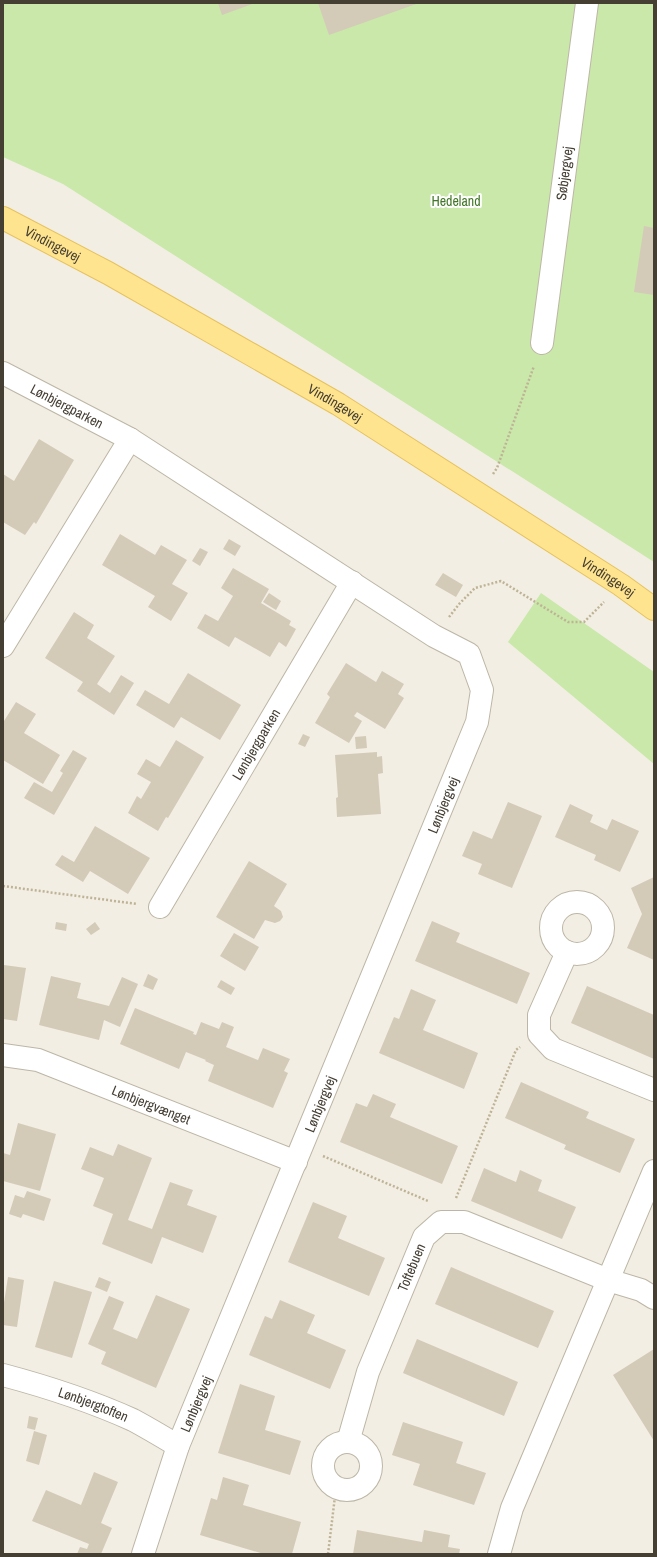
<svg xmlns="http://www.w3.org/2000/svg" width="657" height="1557" viewBox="0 0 657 1557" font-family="'Archivo Narrow',sans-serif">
<rect width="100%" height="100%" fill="#f2eee3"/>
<path fill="#c9e8aa" d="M3,3H654V562L63,184L3,157Z
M541,593L654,672V764L508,642Z"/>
<path fill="#d4cab8" d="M218,3H255L222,15Z
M318,3H419L329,35Z
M644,226L654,228V295L634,292Z
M39,439L74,460L36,524L34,522L25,535L3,522V474L14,481Z
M120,534L155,555L161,545L187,560L172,584L188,593L171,621L148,607L155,596L102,565Z
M229,539L241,546L235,556L223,549Z
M200,548L208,552L200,566L192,561Z
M233,568L269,589L261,603L291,621L289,625L296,629L286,647L279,642L270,657L235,637L229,647L197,628L205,614L218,621L233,596L221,588Z
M443,573L463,585L456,597L435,585Z
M269,593L281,601L276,610L263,602Z
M74,612L94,625L87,638L115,656L97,684L110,693L121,675L134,683L114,715L77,691L83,682L45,658Z
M346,663L376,682L382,671L404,684L398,694L404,698L385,729L357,712L354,716L362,721L349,743L315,723L330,697L327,694Z
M188,673L241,705L220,740L181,717L174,728L136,705L145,690L169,704Z
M16,702L36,714L24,733L60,755L43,784L3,760V720L4,721Z
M303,734L310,737L305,747L298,744Z
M366,736L367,748L356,749L355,737Z
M176,740L204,757L168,818L166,817L158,831L128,813L137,796L141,799L151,782L137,774L146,759L160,767Z
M73,750L87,758L54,815L24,798L34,782L52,792L63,773L60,771Z
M377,752V757L382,756L383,773L378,774L381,814L337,817L336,798L338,797L335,755Z
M508,802L542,816L512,888L478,874L482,864L462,856L473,831L492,839Z
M570,804L593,815L590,822L607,830L612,819L639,831L620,872L594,860L596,855L555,837Z
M95,826L150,858L128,894L90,871L83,882L55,865L62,855L74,862Z
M249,861L287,884L274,906L281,911L283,917L280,921L275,923L265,920L254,939L216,917Z
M654,877V960L627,948L642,914L631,888Z
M432,921L460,933L456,942L530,973L517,1004L415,961Z
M56,922L67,924L66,931L55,929Z
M95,922L100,929L91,935L86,929Z
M234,933L259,947L245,971L220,956Z
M4,965L26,968L17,1021L3,1019Z
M148,974L158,979L153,990L143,986Z
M51,976L81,983L77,998L109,1006L122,977L138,984L120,1027L104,1020L99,1040L39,1025Z
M221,980L235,988L231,995L217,987Z
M587,986L654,1015V1059L571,1023Z
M411,989L436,1000L423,1030L478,1053L464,1089L379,1053L394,1017L399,1019Z
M135,1008L194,1032L193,1034L196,1035L201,1022L219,1029L222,1022L234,1027L226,1047L258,1060L263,1048L290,1059L284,1071L288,1073L273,1108L208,1081L214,1065L205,1061L206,1060L186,1052L179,1069L120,1044Z
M521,1082L589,1112L586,1118L635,1139L620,1173L564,1149L566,1145L505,1118Z
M373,1094L396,1104L390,1117L458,1146L442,1184L340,1142L356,1103L367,1107Z
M18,1123L56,1134L40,1191L3,1181V1153L10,1155Z
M118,1144L152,1158L128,1220L152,1229L170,1182L193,1190L187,1205L217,1216L203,1253L162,1237L152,1264L102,1244L113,1214L93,1206L104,1178L81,1169L90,1147L113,1156Z
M484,1168L516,1182L520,1170L542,1180L538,1191L576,1207L562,1239L471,1201Z
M27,1191L51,1199L44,1221L23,1214L21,1218L9,1214L15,1195L24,1198Z
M313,1202L347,1216L338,1238L385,1258L369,1296L288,1262Z
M451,1267L554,1311L538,1348L435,1304Z
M8,1277L24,1280L17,1327L3,1325V1309Z
M99,1277L111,1282L107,1292L95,1287Z
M54,1281L92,1292L72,1358L35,1347Z
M156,1295L190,1309L156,1388L101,1364L106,1352L88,1344L109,1296L124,1302L113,1329L137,1339Z
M280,1300L315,1315L307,1333L346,1350L330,1389L249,1355L265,1316L272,1319Z
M417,1339L518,1382L504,1416L403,1373Z
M654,1349V1382L653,1383L654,1385V1441L613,1375Z
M240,1384L275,1396L265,1430L301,1441L290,1475L218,1453Z
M29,1416L38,1418L35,1430L27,1428Z
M403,1422L463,1442L456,1463L486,1473L474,1505L413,1485L420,1464L392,1455Z
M34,1431L47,1435L39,1465L26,1461Z
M94,1472L118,1482L101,1523L112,1528L101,1554H77L80,1547L87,1549L89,1544L32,1521L46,1490L81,1505Z
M223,1477L249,1485L243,1505L301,1522L292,1554H264L200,1535L211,1498L217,1500Z
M357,1530L422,1542L424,1530L450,1535L448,1547L460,1549L459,1554H353Z"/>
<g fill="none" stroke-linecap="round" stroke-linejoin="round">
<defs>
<g id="minor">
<path id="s1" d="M542,343L587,3"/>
<path id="s2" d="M3,373L130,439L434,636L469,654L482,690L477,722L178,1446L143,1554"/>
<path d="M3,646L130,439"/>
<circle cx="577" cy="928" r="26"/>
<path id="s3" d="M160,907L352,582"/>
<path d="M567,952L539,1015V1034L553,1049L654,1090"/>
<path id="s4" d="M3,1055L38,1060L296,1162"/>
<path id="s5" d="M3,1375C48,1387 91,1401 133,1420C148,1428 163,1437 178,1446"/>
<circle cx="347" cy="1466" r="24"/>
<path id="s6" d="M348,1442L368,1372L424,1237L441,1222H464L608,1280L641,1290L654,1298"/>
<path d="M499,1554L512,1508L654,1171"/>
</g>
<g id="major">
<path id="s7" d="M3,218L108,273L338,404L621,585L654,609"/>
</g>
</defs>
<use href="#minor" stroke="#bdb6a6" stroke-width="24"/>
<use href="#major" stroke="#e6c25d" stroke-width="24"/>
<path stroke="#bfb396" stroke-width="2.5" stroke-dasharray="2 2" stroke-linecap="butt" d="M493,474L497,468L534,366
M449,617L460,603L475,588L501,581L568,622H584L604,602
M3,886L137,904
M323,1156L428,1201
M456,1198L516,1050L520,1047
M328,1554L336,1488"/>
<use href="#minor" stroke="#fff" stroke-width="22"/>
<use href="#major" stroke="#ffe48f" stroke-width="22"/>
</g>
<g text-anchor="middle" stroke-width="4" stroke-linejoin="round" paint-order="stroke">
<g font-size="14" fill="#443e33" stroke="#fff">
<text dy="5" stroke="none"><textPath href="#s1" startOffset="171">Søbjergvej</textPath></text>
<text dy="5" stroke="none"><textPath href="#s7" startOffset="56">Vindingevej</textPath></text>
<text dy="5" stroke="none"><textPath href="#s7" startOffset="380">Vindingevej</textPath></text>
<text dy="5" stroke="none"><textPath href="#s2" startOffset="72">Lønbjergparken</textPath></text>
<text dy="5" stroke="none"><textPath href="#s7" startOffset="704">Vindingevej</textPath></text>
<text dy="5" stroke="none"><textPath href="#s3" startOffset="189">Lønbjergparken</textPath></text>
<text transform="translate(443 805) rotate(-68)" y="5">Lønbjergvej</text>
<text transform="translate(320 1104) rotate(-68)" y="5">Lønbjergvej</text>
<text dy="5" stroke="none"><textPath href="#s4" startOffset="157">Lønbjergvænget</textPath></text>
<text dy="5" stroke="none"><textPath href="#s6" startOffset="186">Toftebuen</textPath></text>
<text transform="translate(196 1404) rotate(-67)" y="5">Lønbjergvej</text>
<text dy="5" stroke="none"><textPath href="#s5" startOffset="95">Lønbjergtoften</textPath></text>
</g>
<g font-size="14" fill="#417626" stroke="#fff">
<text x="456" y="206">Hedeland</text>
</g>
</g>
<rect width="657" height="1557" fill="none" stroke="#443e33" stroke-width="8"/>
</svg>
